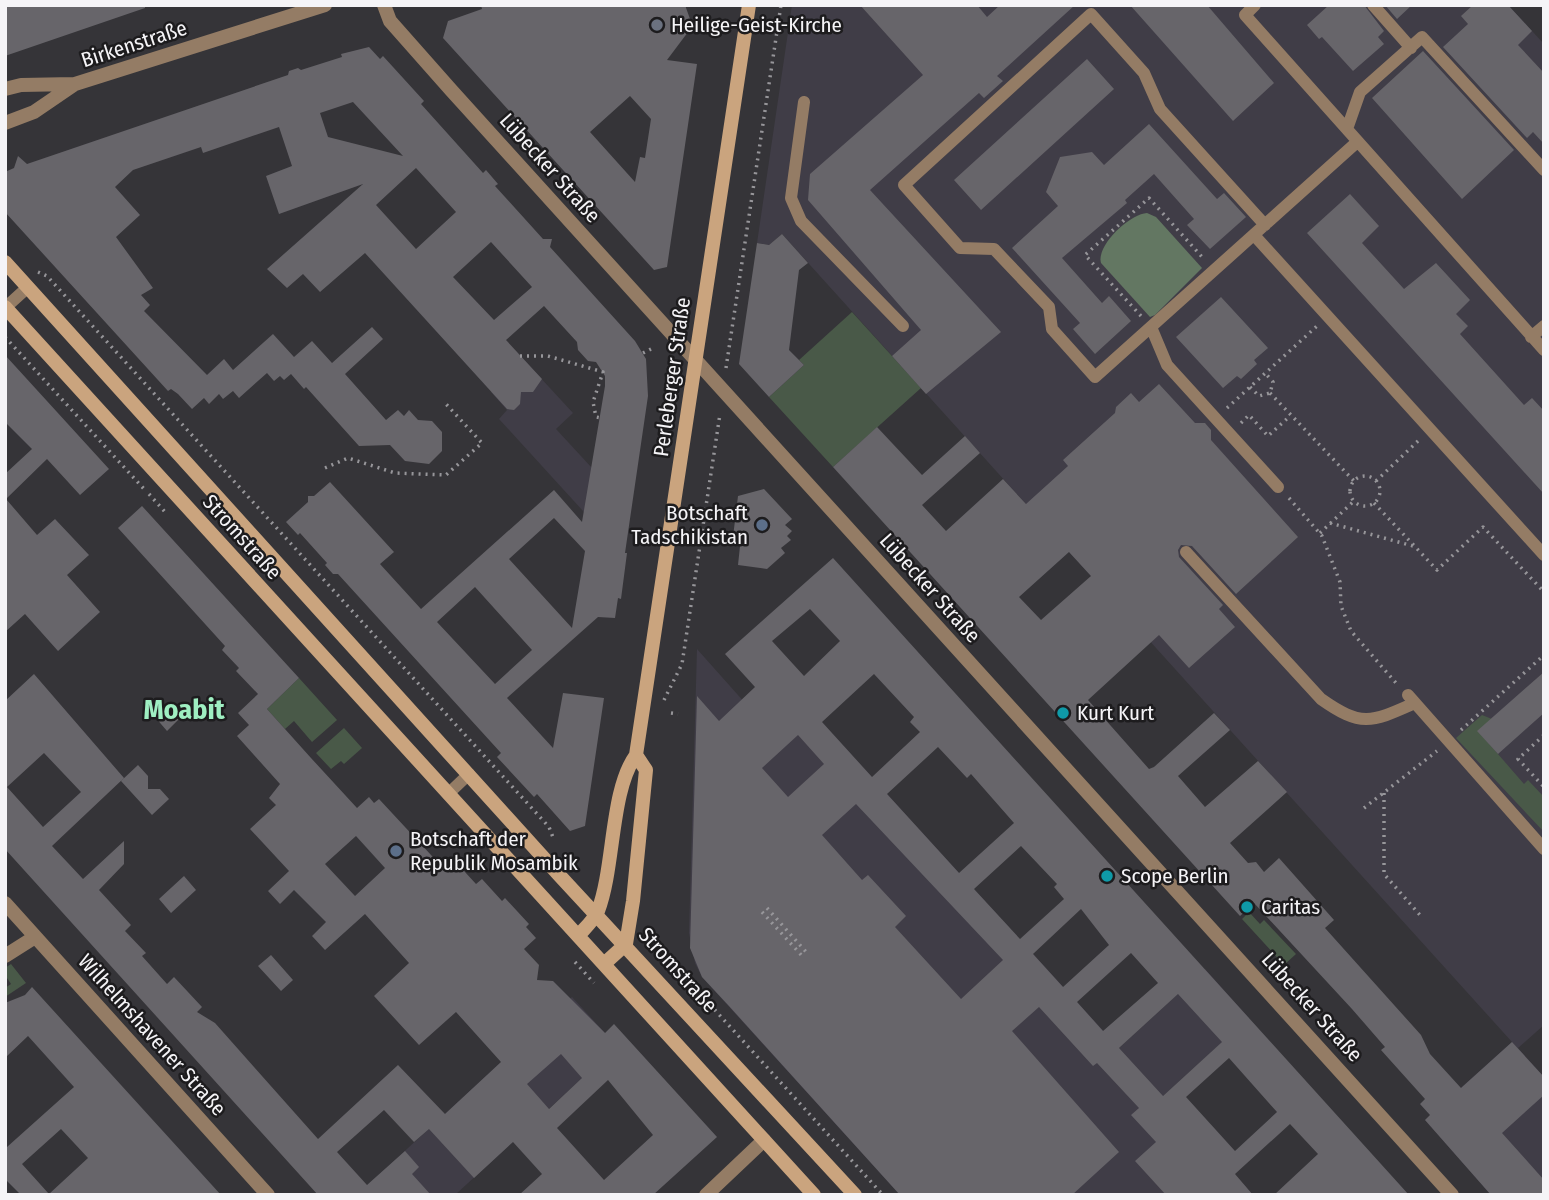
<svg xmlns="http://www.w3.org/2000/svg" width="1549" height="1200" viewBox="0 0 1549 1200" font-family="'Fira Sans Condensed',sans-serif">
<rect width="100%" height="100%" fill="#353438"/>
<path fill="#403d47" d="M792,5H1508L1544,44V1025L1518,1048L1544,1077V1195H1491L1425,1120L1512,1042L782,234L769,245L757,243Z
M525,361L573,413L556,429L592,468L604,534L499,419L507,410L491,392Z
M697,649L771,732L804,703L1119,1048L1205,969L1249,1018L1163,1096L1253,1195H900L702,977L695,963L689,933Z
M572,997L605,1033L626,1038L455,1195H357Z"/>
<path fill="#495948" d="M852,312L921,388L833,467L769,397L804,365L799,360Z
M299,678L337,720L312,742L294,721L285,729L267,709Z
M1482,715L1492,719L1478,731L1524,784L1528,780L1544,797V832L1456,738Z
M344,728L362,748L344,764L341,761L331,769L316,753Z
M1249,912L1260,924L1264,920L1296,954L1284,965L1242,919Z
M11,964L26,983L5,997V988L11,984L5,975V968Z"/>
<path fill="#637762" d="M1147,213L1156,217L1202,268L1155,315L1150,317L1101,263C1096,245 1130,214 1147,213Z"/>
<path fill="#67656a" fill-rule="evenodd" d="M5,5H145V8L5,56Z
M481,5H685L694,30L688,32L667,60L697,64L667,267L654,270L443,38L448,21L482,9ZM630,96L651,119L645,158L640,157L635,182L590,132Z
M860,5H977L987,17L1000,5H1075L997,76L1003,81L984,98L979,93L870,190L1001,332L926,394L892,356L921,330L808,200L810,174L923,75Z
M1130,5H1207L1274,83L1233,121Z
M1329,5H1364L1384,31L1378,37L1384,44L1353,71L1322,37L1319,39L1307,25Z
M1385,5H1412L1397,19Z
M1473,5H1508L1532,31L1518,45L1544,73V144L1533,132L1527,138L1443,47L1468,24L1461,16Z
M369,47L380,59L383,56L424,101L421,104L483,173L486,170L498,184L495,186L543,239H552L550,247L635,341L646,359L648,396L625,553H627L621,599L618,598L615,618L598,617L507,698L553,748L563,693L604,698L585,826L570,831L537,794L534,797L497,757L501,753L338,574H333L325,565L327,563L300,533L298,535L286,522L308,502V496H314L330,482L394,552L380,564L421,609L554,490L582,522L605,386V376L596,362L588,361L578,350L577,342L544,306L506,340L542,379L533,392H521L520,404L514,410L507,409L365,253L320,292L303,274L287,288L267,269L363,184L279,214L266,176L292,166L279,127L203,153L201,147L133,170L115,187L140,215L116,237L153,288L141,295L150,305L144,311L207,375L224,359L233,370L273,334L294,357L312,341L332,363L372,327L383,339L345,374L386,420L398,410L404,416L409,410L418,420L432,421L442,432V451L429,464L405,461L390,445L359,446L306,387L304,389L291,374L284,380L280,376L274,381L267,373L239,398L233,391L223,399L219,394L209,404L204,398L192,409L178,394L171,389L168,391L5,212V172L14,168L18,156L27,164L288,75L289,71L298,68L301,70L342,57L341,54ZM353,102L403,156L328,137L320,113ZM416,168L456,212L416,249L376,205ZM491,242L532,287L494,320L453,277ZM554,518L585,551L572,628L509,559ZM475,587L532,650L495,684L437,622Z
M1423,51L1514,150L1462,199L1372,98Z
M1087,59L1114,89L981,210L954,180Z
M1149,124L1217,199L1224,193L1246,217L1210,249L1187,225L1194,219L1154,174L1125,200L1127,203L1062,258L1102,303L1109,296L1131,321L1095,354L1073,329L1080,323L1012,248L1058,206L1046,192L1060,157L1092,152L1104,165Z
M1350,194L1379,226L1362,243L1404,289L1436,263L1470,300L1456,314L1468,326L1460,334L1524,405L1532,398L1544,411V494L1307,233Z
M782,234L808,263L799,270L789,350L804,365L769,397L739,364L757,243L769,245Z
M1221,297L1268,348L1254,360L1257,364L1241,379L1237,376L1223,388L1176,337Z
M5,355L109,469L80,495L47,459L6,499L37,535L55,519L89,555L67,575L100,612L58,651L25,614L5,632V474L32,449L5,422Z
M1159,384L1195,423H1205L1211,430V440L1298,537L1236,594L1192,546L1181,545L1178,550L1179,557L1223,605L1219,609L1235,627L1189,668L1159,635L1088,700L1149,769L1154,767L1214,713L1230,730L1178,776L1205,807L1258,761L1287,792L1230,843L1248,863L1256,862L1264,872L1279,858L1334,920L1325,928L1421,1035L1430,1054L1461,1088L1512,1042L1544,1077V1095L1502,1133L1544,1180V1195H1491L1425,1120L1430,1115L1420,1104L1425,1099L1381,1050L1385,1047L1352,1009L1254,903L1240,916L833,467L877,427L922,475L965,436L980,453L922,505L946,531L1003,479L1026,504L1068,466L1063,460L1115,413L1116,407L1131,393L1139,402ZM1069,552L1091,576L1041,620L1019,597Z
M764,489L792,519L785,525L792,531L787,536L791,540L781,548L785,553L767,569L738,565L741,537H733L738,496Z
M142,506L299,678L267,709L311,758L357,808L369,797L374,803L379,799L444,869L454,860L476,884L482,879L502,901L505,898L529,924L526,927L536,938L524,949L539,965L537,980L553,981L605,1033L614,1024L717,1137L653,1195H519L542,1174L513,1142L474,1178L429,1129L414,1142L384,1110L337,1152L367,1185L405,1151L419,1167L412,1174L431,1195H318L5,849V701L34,674L124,778L52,846L83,879L124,841V864L99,890L131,925L125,931L146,953L142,956L167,984L174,977L202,1007L197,1012L215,1023L318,1139L398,1065L445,1114L501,1062L456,1012L419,1045L374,996L409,963L365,914L325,950L312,936L326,922L294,890L280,904L268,891L289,871L250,829L276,805L269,798L280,784L237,736L249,725L238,713L258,694L236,671L239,668L222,650L225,646L118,528ZM44,753L81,792L43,827L7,787ZM356,836L385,868L355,896L325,864ZM561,1054L582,1078L549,1109L527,1084ZM608,1080L653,1135L604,1180L557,1128Z
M833,558L1040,787L1409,1195H1274L1318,1154L1290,1124L1235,1174L1253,1195H1166L1135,1161L1156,1142L1131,1115L1139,1108L1097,1063L1093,1066L1039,1007L1012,1031L1119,1152L1072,1195H900L729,1006L702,977L690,948L697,696L719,721L755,687L725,654ZM810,609L840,641L804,676L772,641ZM874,674L914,717L910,722L920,732L872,777L822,722ZM798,735L824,764L788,797L762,768ZM938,747L967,778L971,774L1014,823L959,873L887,794ZM856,804L1003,960L961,999L895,927L906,916L868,875L862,880L822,835ZM1021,846L1057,884L1054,887L1064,899L1020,939L974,889ZM1081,909L1109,945L1063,987L1033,954ZM1131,953L1158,983L1103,1031L1077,1002ZM1178,994L1222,1042L1163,1096L1119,1048ZM1229,1058L1277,1112L1235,1151L1186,1097Z
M1544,672V713L1498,754L1477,731Z
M169,704L181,717L167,731L155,717Z
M138,765L148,776V789H160L169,799L152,815L121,781Z
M184,876L196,890L171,913L159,899Z
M271,955L293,980L281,991L258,966Z
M32,987L101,1063L221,1195H21L5,1179V1145L7,1147L74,1087L28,1036L5,1058V1003L25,995ZM61,1129L88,1158L49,1194L22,1164Z"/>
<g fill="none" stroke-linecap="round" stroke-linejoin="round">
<path stroke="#97969a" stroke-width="3.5" stroke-dasharray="2 5" stroke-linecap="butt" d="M38,272L47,276L549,827L554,840
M1141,316L1085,255L1149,198L1203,258
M5,337L144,489
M643,353L651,349
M520,356H548L603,372L593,402L596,417L601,418
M726,368L781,5
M1250,387L1259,396L1270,393L1273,382L1266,374
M1270,393L1354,481
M1227,408L1317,326
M1241,423L1249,415L1268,436L1290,416
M325,468L348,458L395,473L446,475L482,443L446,404
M1350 491a15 15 0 1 1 30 0a15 15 0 1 1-30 0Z
M1376,481L1418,441
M149,494L165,512
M1289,498L1322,536L1340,582L1341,606L1351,631L1396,683
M1374,503L1437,570L1483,527L1544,592
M1330,523L1413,546
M1320,533L1354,501
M664,700L682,664L720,414
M671,713L678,714
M1461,730L1544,655
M1544,735L1518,759L1544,787
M1384,793V874L1420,915
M1364,808L1437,751
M767,908L808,954
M762,912L804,958
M644,932L883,1195
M575,962L594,983"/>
<path stroke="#947c65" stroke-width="12" d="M1255,5L1245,15L1544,350
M1373,5L1411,48
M804,102L791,198L801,221L903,326
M1347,129L1360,92L1422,37L1544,170
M1265,225L1160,109L1144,73L1091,14L904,185L960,248L994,249L1049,307L1052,329L1095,377L1356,143
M1254,235L1544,555
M6,307L27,288
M1151,327L1167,365L1278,487
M1531,337L1544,326
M1186,552L1321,699C1362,728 1372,722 1415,703
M1408,695L1544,849
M448,794L469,774"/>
<path stroke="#947c65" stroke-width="14" d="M384,5L390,21L451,90L1452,1195
M5,89L21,85L74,84
M5,123L34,112L75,84L325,5
M5,903L268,1195
M5,956L35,937
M706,1195L764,1140"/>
<path stroke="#caa47e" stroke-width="14" d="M5,262L560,876L855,1195
M5,307L814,1195
M578,936C584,929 594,920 598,911C615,866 610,791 636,755L749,5
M604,964L626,944L633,901L646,770L636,755"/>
</g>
<circle fill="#6b7280" stroke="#1d1c1e" stroke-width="2.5" cx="657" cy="25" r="7"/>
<g fill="#5c6f8a" stroke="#1d1c1e" stroke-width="2.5">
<circle cx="762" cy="525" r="7"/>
<circle cx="396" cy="851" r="7"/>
</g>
<g fill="#0f9aa8" stroke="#1d1c1e" stroke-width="2.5">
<circle cx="1063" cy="713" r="7"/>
<circle cx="1107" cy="876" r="7"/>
<circle cx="1247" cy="907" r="7"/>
</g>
<g text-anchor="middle" stroke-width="5" stroke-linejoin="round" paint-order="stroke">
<g font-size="21" fill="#f5f4f7" stroke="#1d1c1e" text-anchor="start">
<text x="671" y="32">Heilige-Geist-Kirche</text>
<text x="748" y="520" text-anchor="end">Botschaft<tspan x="748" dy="24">Tadschikistan</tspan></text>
<text x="1077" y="720">Kurt Kurt</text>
<text x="410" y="846">Botschaft der<tspan x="410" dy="24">Republik Mosambik</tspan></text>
<text x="1121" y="883">Scope Berlin</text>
<text x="1261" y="914">Caritas</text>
</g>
<g font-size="21" fill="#f5f4f7" stroke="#1d1c1e">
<text transform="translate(134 44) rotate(-18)" y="7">Birkenstraße</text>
<text transform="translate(550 168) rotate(48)" y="7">Lübecker Straße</text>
<text transform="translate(672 377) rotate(-82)" y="7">Perleberger Straße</text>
<text transform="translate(242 537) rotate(48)" y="7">Stromstraße</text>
<text transform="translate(930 588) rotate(48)" y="7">Lübecker Straße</text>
<text transform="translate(678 970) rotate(48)" y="7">Stromstraße</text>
<text transform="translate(1312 1007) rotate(48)" y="7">Lübecker Straße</text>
<text transform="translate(152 1035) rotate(48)" y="7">Wilhelmshavener Straße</text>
</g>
<g font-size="28" font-weight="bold" fill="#9fefc2" stroke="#1d1c1e">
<text x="184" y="719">Moabit</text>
</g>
</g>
<rect width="1549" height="1200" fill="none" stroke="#f5f4f7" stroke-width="14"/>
</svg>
